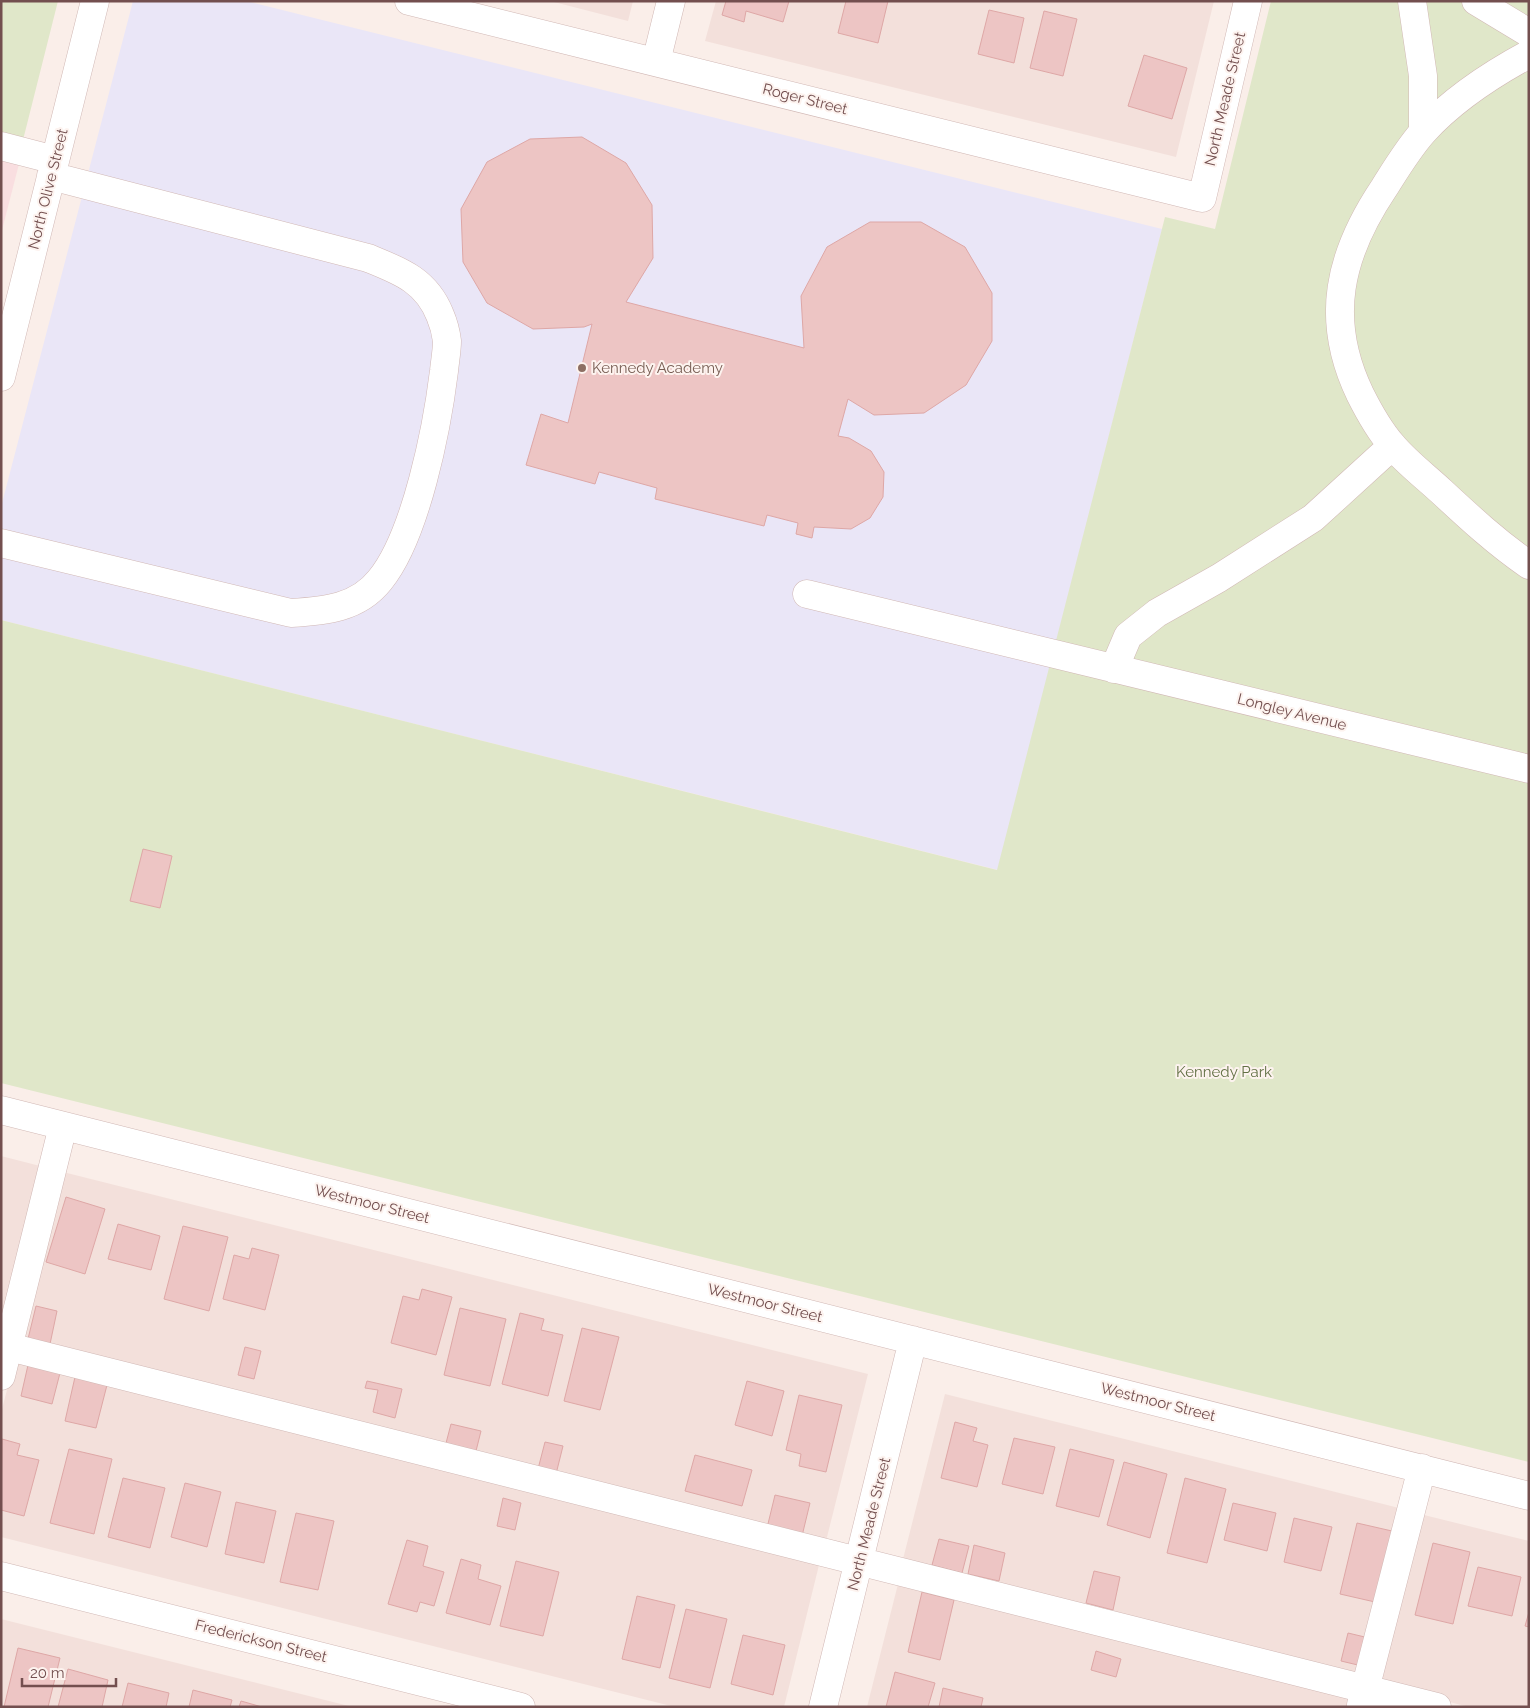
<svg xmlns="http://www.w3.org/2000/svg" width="1530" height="1708" viewBox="0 0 1530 1708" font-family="Raleway,sans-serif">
<rect width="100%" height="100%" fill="#faeee9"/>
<path fill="#f3e0db" d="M550,1H633L628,21Z
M716,1H1214L1176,157L705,41Z
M1,1156L44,1167L1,1340Z
M63,1172L868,1374L825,1545L20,1342Z
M15,1359L820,1561L784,1707H675L1,1537V1413Z
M945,1394L1403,1509L1358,1678L902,1563Z
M1420,1514L1529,1541V1707H1469L1376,1683Z
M899,1580L1356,1695L1353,1707H867Z
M1,1619L353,1707H1Z"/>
<path fill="#f9dee0" d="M1,155L20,160L1,234Z"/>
<path fill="#eae6f7" d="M133,1H246L1162,229L998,870L1,620V507Z"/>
<path fill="#e0e7c9" d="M1,1H58L22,144L1,139Z
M1271,1H1529V1462L1,1083V620L997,870L1165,217L1215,229Z"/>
<path fill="#edc5c4" stroke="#dea7a6" d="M726,1H789L783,22L746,11L744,22L722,15Z
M846,1H888L878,43L838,33Z
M989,10L1024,18L1014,63L978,54Z
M1044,11L1077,19L1063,76L1030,68Z
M1144,55L1187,68L1172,119L1128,106Z
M582,137L626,163L652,205L653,258L626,302L804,348L801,296L827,247L870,222H921L965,247L992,293V341L966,385L924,413L874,415L848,399L838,436L849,438L871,451L884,472L883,497L870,518L851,529L814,527L812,538L796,534L798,523L767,515L764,526L655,499L657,488L599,472L595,484L526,465L541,414L568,423L592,324L584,327L533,329L487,303L463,262L461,209L487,162L530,139Z
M143,849L172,856L160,908L130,901Z
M66,1197L105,1209L85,1274L46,1262Z
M118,1224L160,1236L151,1270L108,1259Z
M183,1226L228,1237L209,1311L164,1299Z
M252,1248L279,1255L265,1310L223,1299L234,1255L249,1259Z
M422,1289L452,1297L436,1355L391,1343L403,1296L419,1300Z
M36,1306L57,1311L50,1344L28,1339Z
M460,1308L506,1319L490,1386L444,1375Z
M520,1313L544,1319L541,1330L563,1335L548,1396L502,1384Z
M582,1328L619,1337L600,1410L564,1401Z
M245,1347L261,1351L254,1379L238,1375Z
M28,1365L60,1373L52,1404L21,1396Z
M75,1377L107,1385L96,1428L65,1421Z
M367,1381L402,1389L395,1418L373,1412L378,1390L365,1388Z
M747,1381L784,1391L772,1436L735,1425Z
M799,1395L842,1405L826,1472L799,1466L801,1454L786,1450Z
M955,1422L977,1428L973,1441L988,1445L977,1487L941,1478Z
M451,1424L481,1431L475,1455L445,1447Z
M1014,1438L1055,1447L1043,1494L1002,1484Z
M2,1439L20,1444L17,1455L39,1460L24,1516L1,1510Z
M545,1442L563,1446L556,1474L538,1469Z
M69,1449L112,1459L94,1534L50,1523Z
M1070,1449L1114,1460L1099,1517L1056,1506Z
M695,1455L752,1470L742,1506L685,1491Z
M1124,1462L1167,1474L1150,1538L1107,1525Z
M123,1478L165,1488L150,1548L108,1537Z
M1185,1478L1226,1489L1207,1563L1167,1553Z
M185,1483L221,1492L207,1547L171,1537Z
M775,1495L810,1503L802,1536L767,1528Z
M503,1498L521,1503L515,1530L497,1526Z
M236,1502L276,1511L264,1563L225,1554Z
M1233,1503L1276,1513L1267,1551L1224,1540Z
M296,1513L334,1521L318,1590L280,1582Z
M1294,1518L1332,1527L1321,1571L1284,1562Z
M1357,1523L1392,1531L1375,1602L1340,1594Z
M939,1539L969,1546L962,1573L932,1565Z
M407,1540L428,1546L423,1566L444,1572L434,1606L420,1602L417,1612L388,1604Z
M1433,1543L1470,1552L1453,1624L1415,1615Z
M974,1545L1005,1553L999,1581L968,1574Z
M461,1559L481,1565L478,1579L501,1586L490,1625L446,1613Z
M516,1561L559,1572L543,1636L500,1626Z
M1478,1567L1521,1577L1512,1616L1468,1606Z
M1094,1571L1120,1577L1113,1610L1086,1603Z
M922,1592L954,1600L940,1660L908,1652Z
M637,1596L675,1605L660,1668L622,1659Z
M686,1609L727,1619L710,1688L669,1678Z
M1529,1612V1627L1525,1626Z
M1348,1633L1369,1638L1362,1666L1341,1661Z
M743,1635L785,1645L773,1695L731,1684Z
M18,1648L60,1658L48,1707H4Z
M1096,1651L1121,1659L1116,1677L1091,1670Z
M68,1669L108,1680L102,1707H58Z
M895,1672L935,1683L928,1707H886Z
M128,1683L169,1693L166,1707H122Z
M943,1688L983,1698L981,1707H939Z
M193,1690L232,1700L230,1707H189Z
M241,1701L262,1707H239Z"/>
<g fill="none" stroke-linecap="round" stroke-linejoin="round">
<defs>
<path id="minor" d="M409,1L1202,198L1248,1
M1412,1L1423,76V132
M1476,1L1529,33
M1529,54C1490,75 1453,99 1423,132C1408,149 1396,169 1384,188C1339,255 1324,319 1360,394C1369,412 1379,430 1392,445C1406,462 1426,477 1442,492C1470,518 1497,543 1529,565
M656,62L671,1
M1,146L55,160
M1,377L95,1
M1,543L291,613C325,611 358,608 380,580C416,536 437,428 444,371C445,361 447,350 447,341C446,333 443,322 440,315C426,280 400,271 368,258L51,176
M807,594L1529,769
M1114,669L1128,636L1157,613L1219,578L1313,518L1392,446
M1,1110L1529,1496
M9,1347L1437,1707
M1,1376L63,1126
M1,1576L521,1707
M1361,1705L1422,1468
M823,1707L913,1340"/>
</defs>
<use href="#minor" stroke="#d1b8b5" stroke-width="29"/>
<use href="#minor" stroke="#fff" stroke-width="28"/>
</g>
<circle fill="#8d6e63" stroke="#fdf3ef" stroke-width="2" cx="582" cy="368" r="5"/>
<g text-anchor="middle" stroke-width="4" stroke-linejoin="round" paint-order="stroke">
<g font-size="15" fill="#734f4f" stroke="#fdf3ef">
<text transform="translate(805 99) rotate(14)" y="5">Roger Street</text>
<text transform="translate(1225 99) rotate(-77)" y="5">North Meade Street</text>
<text transform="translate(48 189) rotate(-76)" y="5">North Olive Street</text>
<text transform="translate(1292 712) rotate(14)" y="5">Longley Avenue</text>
<text transform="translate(372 1204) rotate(14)" y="5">Westmoor Street</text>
<text transform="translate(765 1303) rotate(14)" y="5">Westmoor Street</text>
<text transform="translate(1158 1402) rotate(14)" y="5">Westmoor Street</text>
<text transform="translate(869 1524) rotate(-76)" y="5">North Meade Street</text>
<text transform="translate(261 1641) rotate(14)" y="5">Frederickson Street</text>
</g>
<g font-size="15" fill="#785e54" stroke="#fdf3ef" text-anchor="start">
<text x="592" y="373">Kennedy Academy</text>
</g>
<g font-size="15" fill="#637145" stroke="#fdf3ef">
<text x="1224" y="1077">Kennedy Park</text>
</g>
</g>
<rect width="1530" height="1708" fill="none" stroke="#734f4f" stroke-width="5"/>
<path d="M22 1678v8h94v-8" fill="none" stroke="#734f4f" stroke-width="2.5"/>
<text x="30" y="1678" font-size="15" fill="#734f4f" stroke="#fdf3ef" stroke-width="4" paint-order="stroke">20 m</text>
</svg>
